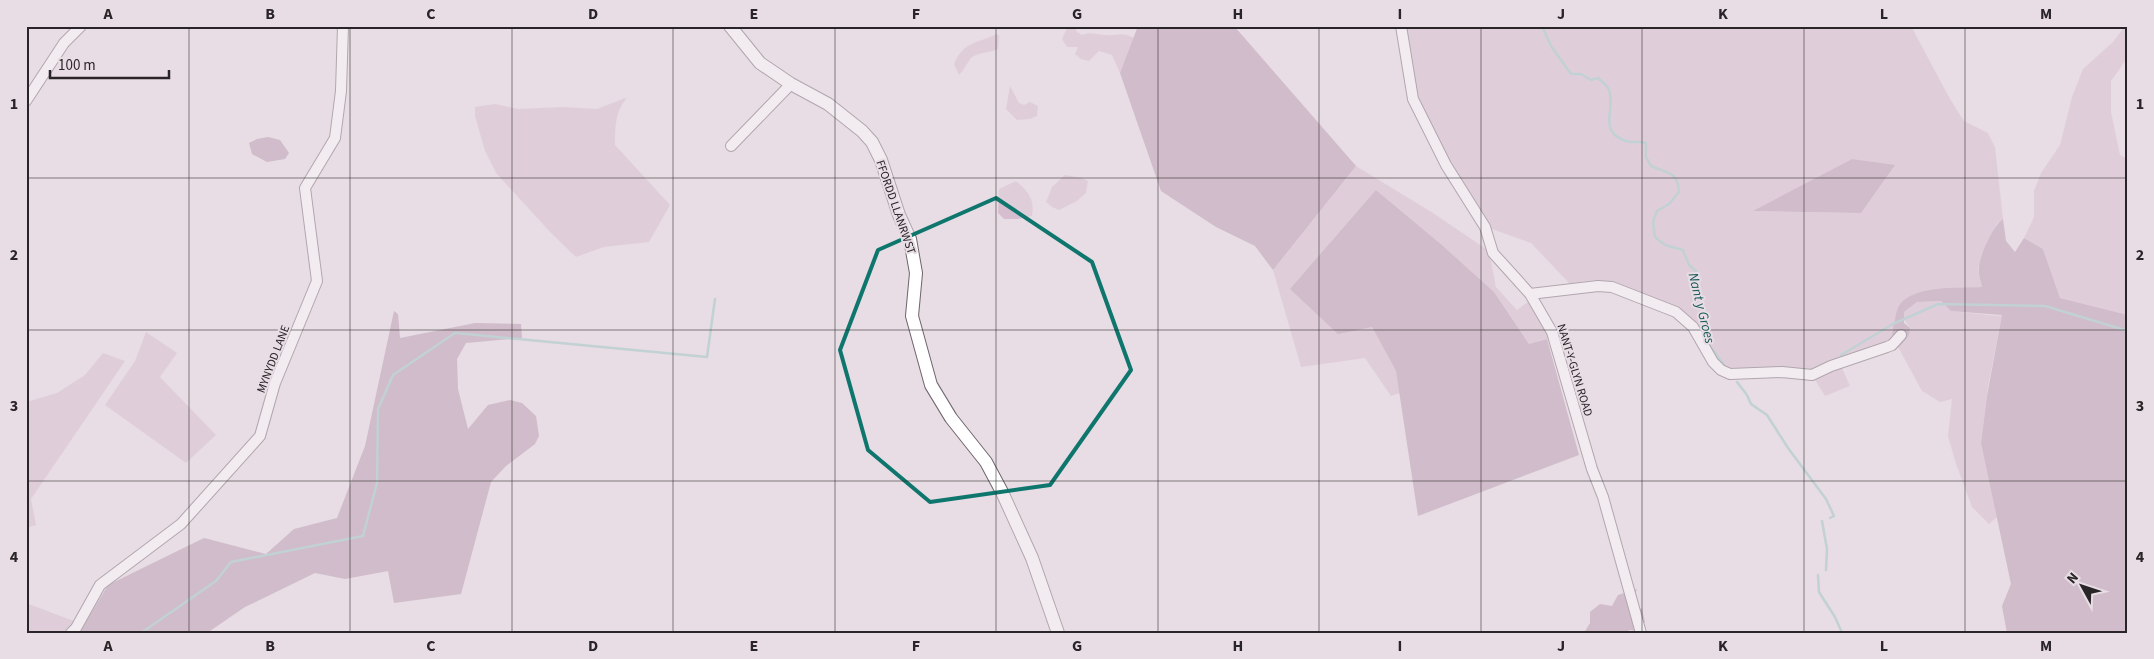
<svg xmlns="http://www.w3.org/2000/svg" width="2154" height="659" viewBox="0 0 2154 659" font-family="'Source Sans 3',sans-serif">
<rect width="100%" height="100%" fill="#e8dde4"/>
<path fill="#d6bdcf" fill-rule="evenodd" d="M1068,26H1075L1077,32L1082,35C1091,31 1097,35 1106,35C1118,36 1121,31 1134,38L1120,73L1112,55L1099,51L1089,61L1081,59L1075,54L1078,47H1067L1062,39Z
M1403,26H1911L1950,99L1964,121L1988,133L1995,147L2003,219L1997,224L1978,268L1982,287C1932,289 1896,281 1892,345L1840,363L1850,386L1825,396L1812,375L1721,370C1711,352 1703,328 1687,314C1678,306 1622,285 1609,282C1596,279 1583,281 1570,284L1531,243L1489,228L1447,159L1418,100ZM1852,159L1894,166L1860,213L1754,211Z
M2125,26H2128L2126,60L2111,81V112L2120,155L2128,159V315L2060,298L2043,249L2024,238L2034,217V191L2041,173L2060,145L2072,97L2083,69L2113,42Z
M997,34L999,36L998,49C990,53 978,52 971,58C967,63 964,70 959,75L954,64C964,41 976,44 997,34Z
M1010,86L1019,103L1024,105L1030,102L1038,106L1037,116L1030,119L1017,120L1006,109Z
M625,98L626,99C615,112 615,129 615,145L670,205L649,242L604,247L576,257L551,233L496,173L485,151L475,116V107L495,104L518,109L564,107L597,109Z
M1356,166L1433,213L1489,251L1496,287L1517,310L1533,298L1553,337L1529,344L1494,292L1442,245L1376,190L1372,327L1396,371L1400,393L1391,396L1365,358L1301,367L1273,270Z
M1065,175L1082,178L1088,181L1086,193L1077,201L1059,210L1052,207L1046,202L1052,187Z
M1016,181C1028,191 1035,199 1032,216L1018,219H1004L998,213L999,189Z
M1941,301L1952,311L1998,316L2002,315L1988,387L1981,443L1998,516L1989,524L1972,507L1956,464L1948,436L1952,399L1940,402L1922,391L1898,347L1905,342L1910,328L1904,319V312L1917,302Z
M146,332L177,353L160,377L216,435L186,463L105,405L135,361Z
M103,353L125,361L31,499L36,525L26,528V402L57,393L85,375Z
M26,603L79,623L71,633H26Z"/>
<path fill="#b494ab" d="M1138,26H1234L1356,166L1273,270L1255,246L1216,227L1161,191L1120,73Z
M268,137L280,140L289,153L285,159L267,162L252,154L249,143L257,139Z
M1852,159L1895,165L1861,213L1753,211Z
M1376,190L1442,245L1494,292L1529,344L1547,339L1579,455L1418,516L1396,371L1372,327L1338,334L1290,289Z
M2003,219L2006,241L2015,252L2024,238L2043,249L2060,298L2128,315V633H2007L2002,606L2011,584L1981,443L1987,396L2002,315L1951,311L1941,301L1917,302L1904,312V323L1910,328C1910,339 1901,345 1894,351C1891,342 1892,330 1895,320C1896,314 1897,307 1902,302C1919,285 1959,288 1982,287C1981,281 1978,274 1979,267C1980,255 1993,226 2003,219Z
M394,311L398,314L400,338L475,323L521,324L522,338L466,343L457,359L458,389L468,429L488,405L510,400L522,403L536,416L539,436L535,444L506,466L491,482L461,594L394,603L388,571L345,579L315,573L245,607L207,633H79L108,585L204,538L266,554L294,529L337,518L365,446Z
M1637,589L1631,606L1642,609L1645,622L1636,631L1630,630L1624,633H1584L1590,623V612L1600,604L1612,606L1618,595Z"/>
<g fill="none" stroke-linecap="round" stroke-linejoin="round">
<path stroke="#94c3c2" stroke-width="2.5" d="M1542,26L1551,46L1571,74H1581L1591,80L1598,78C1602,82 1607,85 1609,90C1616,109 1597,132 1626,141C1632,143 1639,141 1646,143V157L1651,166C1668,174 1677,170 1679,192L1669,204L1657,211L1653,222L1655,237L1665,245L1683,250L1689,265L1696,271V283L1705,311L1710,346L1727,369
M1841,355L1893,324L1938,304L2045,306L2128,331
M1737,382L1747,395L1751,404L1767,415L1788,448L1826,499L1834,516L1830,518
M1822,521L1827,549L1826,570
M1818,575L1819,592L1835,617L1842,633
M141,633L216,581L231,562L363,536L377,483L378,409L393,375L455,333L707,357L715,299"/>
<defs>
<path id="minor" d="M1401,26L1413,99L1446,165L1485,227L1493,253L1530,294L1552,332L1592,469L1603,497L1641,633
M26,101L64,43L81,26
M731,146L791,84
M1530,294L1598,286L1612,287L1676,312L1693,327L1713,362L1721,370L1730,374L1782,372L1812,375L1831,366L1887,347L1892,345L1901,335
M71,633L76,628L100,585L181,524L260,436L275,383L317,281L305,188L335,138L341,91L343,26"/>
<path id="major" d="M730,26L760,63L791,84L828,104L862,131L872,142L881,160L899,215L910,239L916,273L912,316L931,385L951,418L986,462L1002,492L1032,558L1058,633"/>
</defs>
<use href="#minor" stroke="#6f656c" stroke-width="12"/>
<use href="#major" stroke="#6f656c" stroke-width="14"/>
<use href="#minor" stroke="#fff" stroke-width="10"/>
<use href="#major" stroke="#fff" stroke-width="12"/>
</g>
<path d="M0 0H2154V659H0ZM996,198L1092,262L1131,370L1050,485L930,502L868,450L840,350L878,250Z" fill="#e8dde4" fill-opacity=".55" fill-rule="evenodd"/>
<path fill="none" stroke="#0f766e" stroke-width="4" stroke-linejoin="round" d="M996,198L1092,262L1131,370L1050,485L930,502L868,450L840,350L878,250Z"/>
<path fill="none" stroke="#282427" stroke-width="1" stroke-opacity="0.55" d="M189,26V633M350,26V633M512,26V633M673,26V633M835,26V633M996,26V633M1158,26V633M1319,26V633M1481,26V633M1642,26V633M1804,26V633M1965,26V633M26,178H2128M26,330H2128M26,481H2128"/>
<g text-anchor="middle" stroke-width="4" stroke-linejoin="round" paint-order="stroke">
<g font-size="12" fill="#282427" stroke="#e8dde4">
<text transform="translate(896 207) rotate(71)" y="4">FFORDD LLANRWST</text>
<text transform="translate(273 359) rotate(-69)" y="4">MYNYDD LANE</text>
<text transform="translate(1575 370) rotate(73)" y="4">NANT-Y-GLYN ROAD</text>
</g>
<g font-size="14" font-style="italic" fill="#1a5b5b" stroke="#e8dde4">
<text transform="translate(1702 308) rotate(76)" y="5">Nant y Groes</text>
</g>
</g>
<rect width="2154" height="659" fill="none" stroke="#e8dde4" stroke-width="55"/>
<g transform="translate(2082 586) rotate(310)" stroke="#e8dde4" stroke-width="4" paint-order="stroke">
<path d="M0-4L9 19L0 12L-9 19Z" fill="#282427"/>
<text y="-8" font-size="14" font-weight="bold" text-anchor="middle" fill="#282427">N</text>
</g>
<path d="M50 70v8h119v-8" fill="none" stroke="#282427" stroke-width="2.5"/>
<text x="58" y="70" font-size="15" fill="#282427" stroke="#e8dde4" stroke-width="4" paint-order="stroke">100 m</text>
<rect x="28" y="28" width="2098" height="604" fill="none" stroke="#282427" stroke-width="2"/>
<g font-size="16" text-anchor="middle" font-weight="bold" fill="#282427">
<text x="108" y="19">A</text>
<text x="270" y="19">B</text>
<text x="431" y="19">C</text>
<text x="593" y="19">D</text>
<text x="754" y="19">E</text>
<text x="916" y="19">F</text>
<text x="1077" y="19">G</text>
<text x="1238" y="19">H</text>
<text x="1400" y="19">I</text>
<text x="1561" y="19">J</text>
<text x="1723" y="19">K</text>
<text x="1884" y="19">L</text>
<text x="2046" y="19">M</text>
<text x="14" y="109">1</text>
<text x="2140" y="109">1</text>
<text x="14" y="260">2</text>
<text x="2140" y="260">2</text>
<text x="14" y="411">3</text>
<text x="2140" y="411">3</text>
<text x="14" y="562">4</text>
<text x="2140" y="562">4</text>
<text x="108" y="651">A</text>
<text x="270" y="651">B</text>
<text x="431" y="651">C</text>
<text x="593" y="651">D</text>
<text x="754" y="651">E</text>
<text x="916" y="651">F</text>
<text x="1077" y="651">G</text>
<text x="1238" y="651">H</text>
<text x="1400" y="651">I</text>
<text x="1561" y="651">J</text>
<text x="1723" y="651">K</text>
<text x="1884" y="651">L</text>
<text x="2046" y="651">M</text>
</g>
</svg>
